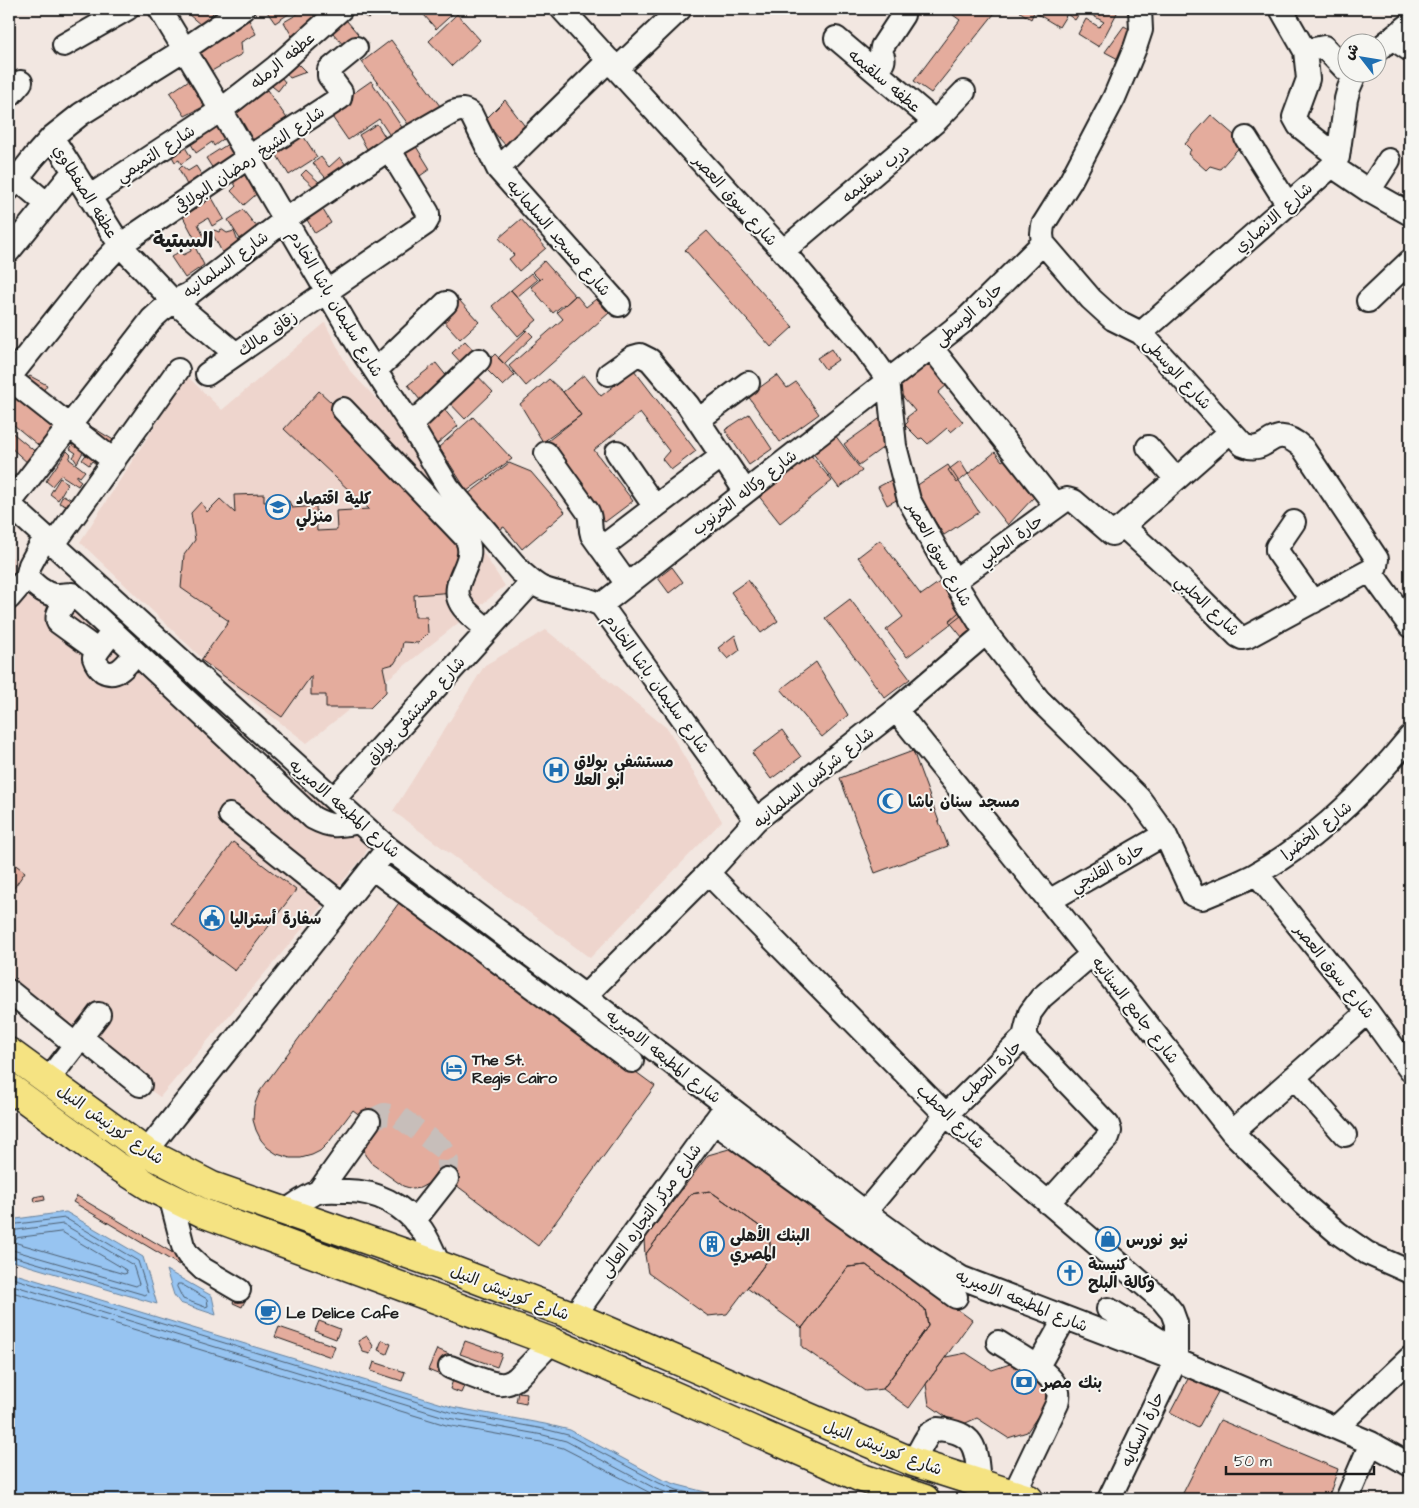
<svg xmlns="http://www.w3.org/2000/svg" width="1419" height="1508" viewBox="0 0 1419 1508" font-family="'Architects Daughter','Playpen Sans Arabic',sans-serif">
<rect width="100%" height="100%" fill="#f2e7e1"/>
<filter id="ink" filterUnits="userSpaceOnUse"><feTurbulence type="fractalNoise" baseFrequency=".02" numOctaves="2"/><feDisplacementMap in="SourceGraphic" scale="10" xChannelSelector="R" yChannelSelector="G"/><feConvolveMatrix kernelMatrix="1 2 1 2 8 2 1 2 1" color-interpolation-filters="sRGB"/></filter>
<g filter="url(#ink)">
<path fill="#eed5cd" d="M325,323L350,371L405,429L430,472L505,586L307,743L227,682L80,542L187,376L222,410Z
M9,554L69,608L151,676L371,840L364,856L160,1097L9,990Z
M546,630L668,729L722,821L590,958L393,811L485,665Z"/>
<path fill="#97c4f1" stroke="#66819c" d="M66,1212L143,1257L157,1304L9,1260V1220Z
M166,1270L212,1296L216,1315L180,1303L174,1295Z
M9,1272L452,1407L545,1424L570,1430L661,1479L678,1485L709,1493L728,1499H9Z"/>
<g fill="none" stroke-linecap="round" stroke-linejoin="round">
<path stroke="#4d5f71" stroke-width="1" d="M9,1225L65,1218L138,1261L148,1293L145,1295L9,1255
M9,1231L63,1224L133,1265L139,1284L136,1286L9,1249
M62,1232L126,1270L127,1273L124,1274L17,1243L15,1241L17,1238Z
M9,1277L450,1412L544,1429L568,1435L659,1483L677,1490L713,1499
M9,1284L448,1418L543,1435L566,1441L656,1489L686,1499
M178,1284H181L207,1299L208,1306L205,1307L183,1299L177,1287Z
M9,1291L446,1425L541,1442L563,1448L662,1499"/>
</g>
<path fill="#e4ac9d" stroke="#1c1c1c" d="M182,9H217L201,25Z
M265,9H296L275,23Z
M306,9H312L315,19L293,38L284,22Z
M357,9H379L368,19Z
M419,9H458L436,29Z
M957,9H998L931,93L914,81L960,20L953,15Z
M1022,9H1082L1075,20L1067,14L1059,27L1034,12L1031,19L1020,12Z
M1093,9H1114L1118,11L1099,47L1078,34L1086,19L1099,27L1104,22L1090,14Z
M341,14L358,34L344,46L327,26Z
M457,14L480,40L452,66L429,41Z
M247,16L256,34L241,42L242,54L208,73L193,46Z
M1124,26L1133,31L1120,60L1105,52Z
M391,40L440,106L411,128L362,62Z
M292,58L306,72L290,78L282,68Z
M276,71L285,82L278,91L267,82Z
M192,78L209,104L185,116L170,93Z
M371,81L403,129L391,137L379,119L348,140L328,111Z
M265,87L291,124L255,150L229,112Z
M505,100L527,129L507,147L484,121Z
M1211,115L1243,143L1220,169L1210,166L1206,170L1188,154L1191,150L1185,144Z
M213,118L226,137L214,146L212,142L196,153L190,142Z
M377,124L389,143L371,156L359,135Z
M300,131L317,157L289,175L273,149Z
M180,139L191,157L181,164L179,160L175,162L167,147Z
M412,140L430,169L414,180L396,151Z
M228,144L238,161L217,175L206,158Z
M321,157L329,167L340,157L349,169L331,184L313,163Z
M182,166L188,171L196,166L205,180L189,189L179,169Z
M247,166L260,191L244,205L231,191L236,186L230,178Z
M306,170L321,184L316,189L301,175Z
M211,196L224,219L212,226L208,218L198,224L204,237L196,241L181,213Z
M320,205L331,223L315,233L304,215Z
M243,210L255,225L267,221L243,244L228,220Z
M521,219L546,248L519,271L509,259L514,255L499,238Z
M221,229L227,233L234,231L238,242L223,254L212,233L214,230L219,232Z
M707,231L793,327L771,347L685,250Z
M193,243L204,265L185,278L171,257L180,251L183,255L191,251L190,246Z
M544,261L575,296L565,305L564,304L553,313L531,287L542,278L540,280L532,272Z
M531,273L537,280L517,297L511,290Z
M511,290L537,320L518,336L492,306Z
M576,295L586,307L596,299L609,313L526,386L509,366L563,319L557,312Z
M459,300L479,322L460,339L440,317Z
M527,330L533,336L504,364L498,358Z
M465,341L479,356L466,368L452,353Z
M831,349L838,360L825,369L817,358Z
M495,354L515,375L503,386L483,366Z
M929,357L950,382L938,393L963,422L951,432L947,428L928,444L922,438L919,439L905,425L908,422L907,417L915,411L894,386Z
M436,363L452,383L424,405L408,385Z
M634,370L696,451L671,470L662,459L669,451L640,413L594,450L633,501L605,522L544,444L581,415L563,392L584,375L601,396Z
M474,372L493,392L465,419L446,399Z
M777,375L787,388L796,382L819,414L780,442L748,396Z
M30,376L47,385L39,397L21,383Z
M549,379L563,392L581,415L543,442L520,404Z
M20,390L62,424L43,449L9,421V410Z
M319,391L458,519L470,551L455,592L414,595L415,617H427L428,633L418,643L403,642L401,653L394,664L383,667L386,681V692L370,708H326V695H311V676L282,717L201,660L229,621L181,588L184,555L195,540L191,513L201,502L207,512L220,499L235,513L234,495L264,494V502L289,501L292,508L316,506L317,531L337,530L336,511L369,509L284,429Z
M443,408L458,426L431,449L416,430Z
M749,414L772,449L749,465L725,430Z
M473,417L512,459L467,491L439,447Z
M882,417L892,441L859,465L844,444Z
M87,424L120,444L111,457L81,433Z
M9,430L37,453L29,464L9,446Z
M832,431L862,471L839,488L809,448Z
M73,440L81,445L80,449L83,452L77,463L73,457L76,453L70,449L73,444L71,443Z
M91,448L103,469L92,461L89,465L82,460Z
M805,448L832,481L780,523L754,490Z
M67,451L71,455L69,459L85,471L80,477L77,475V478L81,481L78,486L61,475L52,486L46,481Z
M995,452L1002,461L1010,456L1032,479L1024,486L1034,497L1008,525L968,474Z
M960,461L968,474L957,483L948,470Z
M509,463L531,472L565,512L522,549L504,527L500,529L468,494Z
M948,465L979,512L944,535L913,488Z
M60,478L68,483L58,500L50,494Z
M895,478L904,496L887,505L878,487Z
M63,495L72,500L62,517L60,516L66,506L59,503Z
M880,540L921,595L941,581L965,613L907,657L886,630L903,617L858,557Z
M672,567L683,582L669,593L658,578Z
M748,580L778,621L761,633L731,592Z
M961,598L981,622L962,637L949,621L959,612L953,604Z
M850,599L910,679L885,698L825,618Z
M735,635L740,650L728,659L718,648Z
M816,662L848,715L822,737L781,689Z
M782,730L801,757L771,779L752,753Z
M913,751L948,846L875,873L840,778Z
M233,842L296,890L235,971L172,923Z
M9,860L25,872L9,895Z
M401,900L655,1086L538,1246L437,1171L429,1183L420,1188L413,1189L403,1186L372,1164L365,1155L364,1145L374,1126L353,1110L329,1142L320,1151L312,1155L301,1158H290L277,1154L268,1148L261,1140L256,1130L253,1120L254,1106L260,1091Z
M736,1147L972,1320L909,1408L883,1389L928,1326L925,1309L866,1265L848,1267L802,1328L747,1288L771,1256L769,1233L710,1191L691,1194L645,1255L644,1240L708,1155Z
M710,1191L769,1233L771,1256L727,1314L708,1316L648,1273L645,1255L691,1194Z
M44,1195L45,1200L35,1202L34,1197Z
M77,1196L183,1259L179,1265L73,1202Z
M866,1265L925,1309L928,1326L883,1389L865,1391L802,1347V1328L848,1267Z
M244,1281L252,1286L242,1307L233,1303Z
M319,1321L340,1329L336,1339L315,1331Z
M279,1327L335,1346L331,1357L275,1337Z
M367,1336L373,1346L370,1354L363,1352L358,1341Z
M382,1340L391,1344L387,1354L378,1350Z
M465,1341L502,1354L497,1367L460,1354Z
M437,1349L449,1354L440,1375L428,1370Z
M966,1353L992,1370L1016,1362L1045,1383L1046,1404L1027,1432L1008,1438L977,1418L959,1426L929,1405L926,1384L946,1357Z
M374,1362L405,1372L402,1381L371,1371Z
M1189,1377L1218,1392L1198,1428L1170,1413Z
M453,1380L465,1384L461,1393L450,1389Z
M518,1392L527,1393L526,1404L516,1402Z
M1220,1420L1338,1469L1328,1499H1180Z"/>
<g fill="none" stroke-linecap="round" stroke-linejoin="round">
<path stroke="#c7beba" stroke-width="22" stroke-dasharray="22 11" stroke-linecap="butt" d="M369,1121L384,1114L398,1116L443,1149L448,1161L447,1179"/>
<defs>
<path id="minor" d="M160,9L221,110L357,343L411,425L448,487L520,571C527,577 533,584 542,588C561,596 583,595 601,605L756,820
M562,9L783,251L866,349L888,380L895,446L909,500L954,581L986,633L1039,700L1139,798L1165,834L1193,895L1202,898C1220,890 1241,883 1258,873C1317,839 1367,790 1410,737
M1281,9L1305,51L1308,79L1294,117L1299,126L1338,157
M836,38L935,122
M1392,38L1410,50
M64,45L127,9
M1305,51L1324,47L1346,70
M1376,51L1410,24
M617,69L680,9
M876,72C881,65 887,61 881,53L882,47L903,15
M9,96L21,82
M52,137L120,245L173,301L236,354
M1246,138L1288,205
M1332,166L1369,191L1410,214
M498,169L609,60
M9,172L47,204
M9,189L34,157L52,137L81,114L185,49L243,9
M1369,191L1389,160
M89,197L221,110L276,67L341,9
M9,251L74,171
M783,251L935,122L964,92
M1368,301L1410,261
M1141,333L1332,166L1338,157L1346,99L1349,88L1356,72
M931,347L1049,497L1057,502L1067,499L1074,501L1112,534L1123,526L1230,432
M376,370L446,303
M207,374L425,224L428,219V213L389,149
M609,374L633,357L640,355L650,360L688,405L745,491
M343,409L466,538C479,562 449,580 460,602C464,611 480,623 488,630
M698,420L748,383
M411,425L479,360
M1148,447L1176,479
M617,452L655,507
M546,453L588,512C592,520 589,526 592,535L627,584
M114,461L9,378L87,280L120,245L249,157L340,98L341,92L329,76V70L356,48
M9,504L388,848L585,996L865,1212L920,1252L962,1278L1176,1360L1336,1428L1371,1443L1410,1465
M9,504L152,319C163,308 174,300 189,294L285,220L389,149L453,112C461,109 464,109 471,114L498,169L619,305
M1294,522L1277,547V551L1313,602
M1123,526L1182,580L1238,636L1242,638L1247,637L1373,569L1376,566L1377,559L1303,448C1270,419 1270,457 1243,445L1141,333L1113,319L1091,299L1043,243L1042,234L1043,225L1070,182L1114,98L1135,48L1141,30L1140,9
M45,537L30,565L27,577C35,585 43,593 54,595C64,596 68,591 77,598L313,818C332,828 338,826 359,822
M54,544L178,370
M601,548L722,456
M1370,571L1410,626
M954,581L1067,499
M72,594C66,602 55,612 58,622L98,651
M9,598L27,577
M601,605L963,322L1043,243
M113,631L98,651L94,658C96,664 98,667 103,671C118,679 128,662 136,653
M896,710L1092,954L1232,1132L1304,1204L1338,1233L1367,1253L1410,1272
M334,799L532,582
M230,815L343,905
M372,868L632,1061
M708,873L946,1115L1163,1301L1172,1312L1176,1323V1360L1109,1499
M1257,874L1368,1012L1410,1070
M1049,901L1165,834
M9,991L76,1045
M585,996L708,873L756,820L896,710L986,633
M1024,1037L1108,1125L1110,1131L1108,1137L1048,1203
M82,1038L140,1085
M1294,1077L1345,1135
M48,1080L99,1014
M714,1122L956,1297
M1232,1132L1368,1012
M146,1152L388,848
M319,1191L369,1121
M170,1196L183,1246L188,1255L203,1269L239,1290
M284,1212C295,1205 306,1196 318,1192C326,1190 337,1191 345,1191C375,1190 404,1205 422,1230C429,1240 434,1253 439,1265
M865,1212L946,1115L1024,1037L1030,1013L1041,998L1092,954
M414,1221L447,1179
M1108,1309L1171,1347
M574,1316L723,1110
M998,1342C1014,1353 1054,1372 1058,1392C1059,1395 1058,1400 1057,1404L1014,1494
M450,1367C463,1372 485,1383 499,1384C506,1385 512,1382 517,1378L552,1342
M1037,1368L1065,1318
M1336,1428L1410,1358
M913,1462L924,1442L929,1434L937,1429C977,1432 976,1449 979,1483
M1347,1499L1371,1443"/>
<path id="highway" d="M9,1052L146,1152L212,1186L439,1265L574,1316L913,1462L1029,1499
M9,1087L114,1164L152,1188L203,1213L552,1342L859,1477L925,1499"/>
</defs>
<use href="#minor" stroke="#1c1c1c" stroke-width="26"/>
<use href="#highway" stroke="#1c1c1c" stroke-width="31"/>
<use href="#minor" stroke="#f6f6f2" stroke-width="22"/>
<use href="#highway" stroke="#f5e382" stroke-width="28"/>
</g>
</g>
<defs>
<symbol id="university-ring" viewBox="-11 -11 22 22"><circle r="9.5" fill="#f6f6f2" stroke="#1f6fb2" stroke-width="1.5"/><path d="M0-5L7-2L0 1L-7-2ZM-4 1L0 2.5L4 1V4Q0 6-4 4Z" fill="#1f6fb2"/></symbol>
<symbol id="hospital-ring" viewBox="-11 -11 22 22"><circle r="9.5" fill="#f6f6f2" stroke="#1f6fb2" stroke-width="1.5"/><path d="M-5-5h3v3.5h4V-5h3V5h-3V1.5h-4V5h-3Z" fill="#1f6fb2"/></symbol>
<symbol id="mosque-ring" viewBox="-11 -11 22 22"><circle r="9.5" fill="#f6f6f2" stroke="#1f6fb2" stroke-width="1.5"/><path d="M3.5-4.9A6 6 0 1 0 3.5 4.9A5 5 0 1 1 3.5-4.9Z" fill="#1f6fb2"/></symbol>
<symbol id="civic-ring" viewBox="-11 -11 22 22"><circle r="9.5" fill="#f6f6f2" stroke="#1f6fb2" stroke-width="1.5"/><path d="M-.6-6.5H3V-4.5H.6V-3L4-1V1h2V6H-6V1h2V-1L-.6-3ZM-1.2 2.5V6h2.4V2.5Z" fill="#1f6fb2"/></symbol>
<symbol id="hotel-ring" viewBox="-11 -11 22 22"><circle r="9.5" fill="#f6f6f2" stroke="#1f6fb2" stroke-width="1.5"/><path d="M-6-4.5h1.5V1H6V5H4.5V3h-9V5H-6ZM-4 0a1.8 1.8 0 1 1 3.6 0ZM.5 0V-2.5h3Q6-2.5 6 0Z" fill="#1f6fb2"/></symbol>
<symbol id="shop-ring" viewBox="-11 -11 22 22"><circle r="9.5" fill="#f6f6f2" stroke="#1f6fb2" stroke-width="1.5"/><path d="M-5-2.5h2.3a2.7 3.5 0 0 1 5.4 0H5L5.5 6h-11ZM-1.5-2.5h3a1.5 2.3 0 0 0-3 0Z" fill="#1f6fb2"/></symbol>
<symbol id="building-ring" viewBox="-11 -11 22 22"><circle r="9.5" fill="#f6f6f2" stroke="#1f6fb2" stroke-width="1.5"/><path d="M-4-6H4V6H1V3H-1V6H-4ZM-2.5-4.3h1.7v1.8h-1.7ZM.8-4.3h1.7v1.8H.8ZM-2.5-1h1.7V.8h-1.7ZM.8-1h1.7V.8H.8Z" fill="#1f6fb2"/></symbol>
<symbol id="church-ring" viewBox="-11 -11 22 22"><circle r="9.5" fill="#f6f6f2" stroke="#1f6fb2" stroke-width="1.5"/><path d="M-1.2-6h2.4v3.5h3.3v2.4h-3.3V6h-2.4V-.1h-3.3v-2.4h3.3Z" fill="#1f6fb2"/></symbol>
<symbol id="cafe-ring" viewBox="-11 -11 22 22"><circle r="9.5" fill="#f6f6f2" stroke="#1f6fb2" stroke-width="1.5"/><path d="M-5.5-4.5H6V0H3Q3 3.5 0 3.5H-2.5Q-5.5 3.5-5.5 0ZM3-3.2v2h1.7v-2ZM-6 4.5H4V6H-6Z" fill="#1f6fb2"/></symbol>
<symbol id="bank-ring" viewBox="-11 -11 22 22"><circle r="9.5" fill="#f6f6f2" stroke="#1f6fb2" stroke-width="1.5"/><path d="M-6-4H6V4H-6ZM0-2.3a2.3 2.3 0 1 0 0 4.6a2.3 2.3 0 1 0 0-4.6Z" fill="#1f6fb2"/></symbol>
</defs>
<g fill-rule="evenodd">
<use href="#university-ring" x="264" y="493" width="28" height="28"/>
<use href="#hospital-ring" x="542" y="756" width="28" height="28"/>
<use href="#mosque-ring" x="876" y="787" width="28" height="28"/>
<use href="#civic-ring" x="198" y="904" width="28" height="28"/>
<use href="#hotel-ring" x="440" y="1054" width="28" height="28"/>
<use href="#shop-ring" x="1094" y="1225" width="28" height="28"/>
<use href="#building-ring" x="698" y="1230" width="28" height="28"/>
<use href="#church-ring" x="1056" y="1259" width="28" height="28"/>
<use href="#cafe-ring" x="254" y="1298" width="28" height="28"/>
<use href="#bank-ring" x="1010" y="1368" width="28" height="28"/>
</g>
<g text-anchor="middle" stroke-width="4" stroke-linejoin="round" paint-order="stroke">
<g font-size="16" fill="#1c1c1c" stroke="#f6f6f2">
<text transform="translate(282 60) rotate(-40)" y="6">عطفه الرمله</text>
<text transform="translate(885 80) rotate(40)" y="6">عطفه سلقيمه</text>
<text transform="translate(155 153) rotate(-33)" y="6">شارع التميمي</text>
<text transform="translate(249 159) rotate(-34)" y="6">شارع الشيخ رمضان البولاقي</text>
<text transform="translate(875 173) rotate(-40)" y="6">درب سقليمه</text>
<text transform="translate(86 191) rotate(58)" y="6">عطفه الصفطاوي</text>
<text transform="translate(736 200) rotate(48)" y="6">شارع سوق العصر</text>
<text transform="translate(1273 217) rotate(-41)" y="6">شارع الانصاري</text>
<text transform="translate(559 237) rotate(49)" y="6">شارع مسجد السلمانيه</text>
<text transform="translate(225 264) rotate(-36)" y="6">شارع السلمانيه</text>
<text transform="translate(336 303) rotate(59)" y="6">شارع سليمان باشا الخادم</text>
<text transform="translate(968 314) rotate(-42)" y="6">حارة الوسطى</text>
<text transform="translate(267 333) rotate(-34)" y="6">زقاق مالك</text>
<text transform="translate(1178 373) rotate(47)" y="6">شارع الوسطى</text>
<text transform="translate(744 492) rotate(-38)" y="6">شارع وكاله الخرنوب</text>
<text transform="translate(1010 540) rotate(-36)" y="6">حارة الحلبي</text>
<text transform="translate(940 554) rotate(61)" y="6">شارع سوق العصر</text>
<text transform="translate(1208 605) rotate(43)" y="6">شارع الحلبي</text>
<text transform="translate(657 683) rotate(54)" y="6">شارع سليمان باشا الخادم</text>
<text transform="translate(415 710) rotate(-48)" y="6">شارع مستشفى بولاق</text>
<text transform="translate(813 777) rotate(-39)" y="6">شارع شركس السلمانيه</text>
<text transform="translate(345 808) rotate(41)" y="6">شارع المطبعه الاميريه</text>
<text transform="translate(1316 830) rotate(-38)" y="6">شارع الخضرا</text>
<text transform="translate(1107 867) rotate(-30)" y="6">حارة القلنجي</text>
<text transform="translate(1335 971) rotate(51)" y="6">شارع سوق العصر</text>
<text transform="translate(1136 1010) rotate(52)" y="6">شارع جامع السنانيه</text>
<text transform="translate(664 1056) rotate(38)" y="6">شارع المطبعه الاميريه</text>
<text transform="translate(990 1071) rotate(-45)" y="6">حارة الحطب</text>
<text transform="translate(951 1116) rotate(43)" y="6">شارع الحطب</text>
<text transform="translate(111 1124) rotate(35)" y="6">شارع كورنيش النيل</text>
<text transform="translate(650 1210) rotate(-54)" y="6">شارع مركز التجاره العالى</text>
<text transform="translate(510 1292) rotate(21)" y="6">شارع كورنيش النيل</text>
<text transform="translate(1022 1300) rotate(22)" y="6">شارع المطبعه الاميريه</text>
<text transform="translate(1142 1429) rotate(-65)" y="6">حارة السكايه</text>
<text transform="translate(883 1447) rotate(21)" y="6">شارع كورنيش النيل</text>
</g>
<g font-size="16" font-weight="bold" fill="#1c1c1c" stroke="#f6f6f2" text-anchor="start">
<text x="296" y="504">كلية اقتصاد<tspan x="296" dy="18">منزلي</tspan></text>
<text x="574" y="767">مستشفي بولاق<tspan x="574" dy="18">ابو العلا</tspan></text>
<text x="908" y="807">مسجد سنان باشا</text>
<text x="230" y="924">سفارة أستراليا</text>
<text x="472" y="1065">The St.<tspan x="472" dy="18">Regis Cairo</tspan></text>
<text x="730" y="1241">البنك الأهلى<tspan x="730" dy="18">المصري</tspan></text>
<text x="1126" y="1245">نيو نورس</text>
<text x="1088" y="1270">كنيسة<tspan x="1088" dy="18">وكالة البلح</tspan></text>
<text x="286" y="1318">Le Delice Cafe</text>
<text x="1042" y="1388">بنك مصر</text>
</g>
<g font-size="21" font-weight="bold" fill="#1c1c1c" stroke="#f6f6f2">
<text x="183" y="247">السبتية</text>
</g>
</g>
<rect width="1419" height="1508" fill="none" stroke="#f6f6f2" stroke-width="30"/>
<rect x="15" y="15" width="1389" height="1478" fill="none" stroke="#1c1c1c" stroke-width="2" filter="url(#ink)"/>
<g transform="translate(1362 58) rotate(301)"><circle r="24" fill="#f6f6f2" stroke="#9f9f9c"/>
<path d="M0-4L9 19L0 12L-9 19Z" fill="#1f6fb2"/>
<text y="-8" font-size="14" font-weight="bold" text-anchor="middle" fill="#1c1c1c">ش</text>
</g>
<path d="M1226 1466v8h148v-8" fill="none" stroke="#1c1c1c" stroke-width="2.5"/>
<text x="1234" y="1466" font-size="15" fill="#1c1c1c" stroke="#f6f6f2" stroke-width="4" paint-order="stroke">50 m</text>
</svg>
